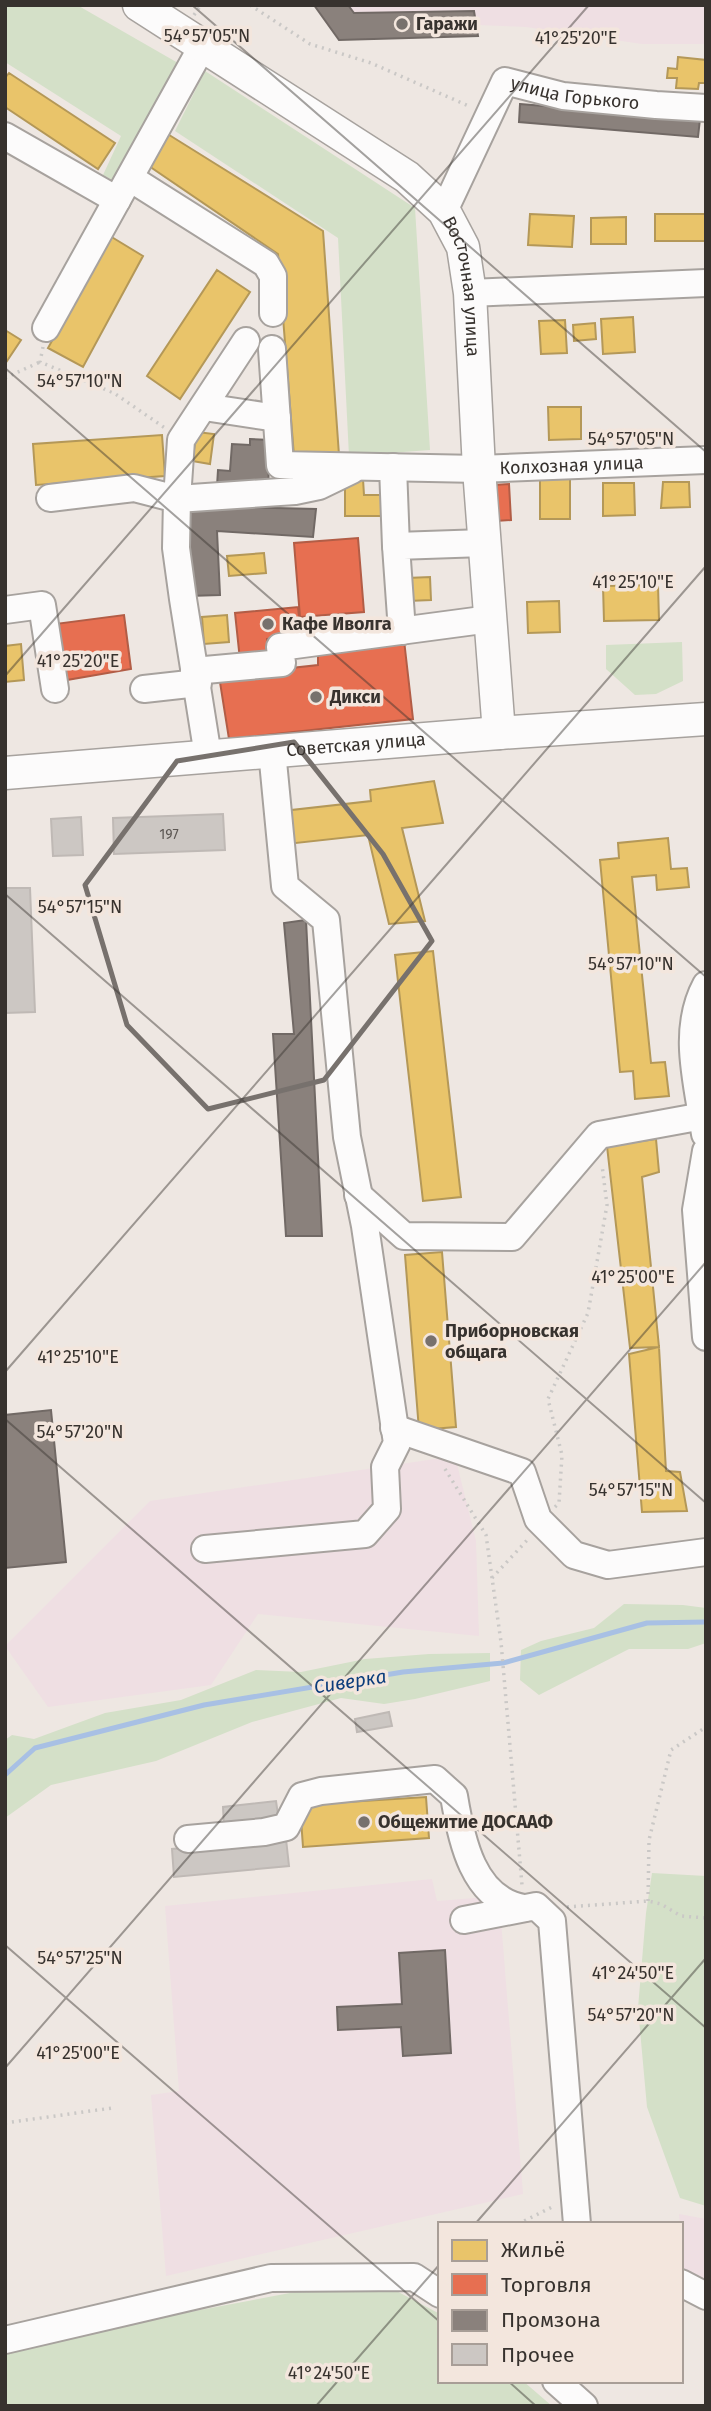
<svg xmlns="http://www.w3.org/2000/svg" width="711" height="2411" viewBox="0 0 711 2411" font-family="'Fira Sans',sans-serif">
<rect width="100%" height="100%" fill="#eee7e2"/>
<path fill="#efdfe3" d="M343,5H706V44H642L526,27L353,20Z
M455,1456L476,1541L479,1636L258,1614L211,1685L48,1707L5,1646L150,1501Z
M432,1879L437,1901L499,1896L523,2194L166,2276L151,2095L179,2091L165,1906Z
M679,2214L706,2219V2295L685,2286Z"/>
<path fill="#d4e0c8" d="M5,5H77L178,63L116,182L103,175L121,136L5,62Z
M205,71L415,208L430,450L349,456L338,238L175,131Z
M682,642L683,681L656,694L635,695L606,669V645Z
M624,1604L683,1605L706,1608V1643L688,1649H629L539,1695L520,1680L521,1650L541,1641L594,1628Z
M490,1653V1681L415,1699L384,1704L341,1698L252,1722L156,1761L51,1785L5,1818V1740L12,1735L34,1739L105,1713L181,1700L256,1670L301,1672L365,1659L429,1654Z
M652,1873L706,1876V2206L680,2198L647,2107L638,2008L646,1913Z
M385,2285L440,2314V2381H523L552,2406H5V2353L168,2316L327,2286Z"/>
<path fill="#e9c46a" stroke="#b49858" stroke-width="2" d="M678,57L706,60V83H699L698,89L676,88L677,78H667L668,68L677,69Z
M9,73L115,143L98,169L5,107V78Z
M166,133L323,231L339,455L294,456L278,254L146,164Z
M530,214L574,216L572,247L528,245Z
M655,214H706V241H655Z
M626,217V244H591V218Z
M110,236L143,256L83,367L48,348Z
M217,270L250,292L180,399L147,376Z
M633,317L635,352L603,354L601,319Z
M565,320L567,353L541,354L539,321Z
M595,323L596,339L574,341L573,325Z
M5,330L21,340L5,364Z
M548,407H581V439L549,440Z
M197,432L214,434L210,464L192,461Z
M162,435L165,476L36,485L33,444Z
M540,478H570V519H540Z
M345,479H363L364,495H382L383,516H345Z
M663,482H689L690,507L661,508Z
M603,483H634L635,515L603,516Z
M264,553L266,573L229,576L227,556Z
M430,577L431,600L408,601L407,578Z
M658,585L659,620L604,621L603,586Z
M559,601L560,632L528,633L527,602Z
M227,615L229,642L204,644L202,617Z
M21,644L24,680L5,682V646Z
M434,781L443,823L402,828L425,921L389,924L368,835L287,844L283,811L371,801L370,790Z
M668,838L671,869L687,868L689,887L657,890L656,875L632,877L651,1063L665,1062L669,1096L635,1099L633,1071L620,1072L600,860L619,858L618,843Z
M433,951L461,1197L423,1201L395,955Z
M656,1139L659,1172L642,1177L659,1347L630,1348L607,1146Z
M442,1252L456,1427L419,1430L405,1255Z
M659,1347L666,1471L680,1472L687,1511L642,1512L629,1354Z
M426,1797L429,1838L303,1847L300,1805Z"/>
<path fill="#e76f51" stroke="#b25d46" stroke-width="2" d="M509,484L511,520L496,521L494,485Z
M358,538L364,612L300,617L294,543Z
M298,607L301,636L267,639L268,658L240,660L235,613Z
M124,615L131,669L61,681L55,624Z
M404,640L413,719L229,739L219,676L318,665V653Z"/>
<path fill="#8a817c" stroke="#716965" stroke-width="2" d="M314,5H348L354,13L474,11L478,36L339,40Z
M520,104L700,119L698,137L519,122Z
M250,439L270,440L268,489L217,486L218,470L230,471L232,444L250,445Z
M185,506L316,509L313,537L217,531L220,595L188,596Z
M306,920L322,1236H286L273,1034H294L284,923Z
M51,1410L66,1562L5,1568V1415Z
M445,1950L451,2053L403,2056L401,2027L338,2030L337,2007L402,2004L399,1953Z"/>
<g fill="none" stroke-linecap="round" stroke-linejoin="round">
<path stroke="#a8c0e4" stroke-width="5" d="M5,1775L35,1748L204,1705L403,1672L503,1663L647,1623L706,1622"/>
</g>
<path fill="#ccc7c3" stroke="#bfb9b5" stroke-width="2" d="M223,814L225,850L114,854L113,818Z
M81,817L83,855L53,856L51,819Z
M5,888H30L35,1012L5,1013Z
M389,1712L392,1726L357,1732L355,1719Z
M276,1801L279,1822L224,1827L223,1807Z
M286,1839L289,1866L174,1877L172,1849Z"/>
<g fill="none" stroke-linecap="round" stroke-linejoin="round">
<defs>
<g id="minor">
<path d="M5,136L117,200"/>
<path d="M130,178L266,264L273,276V313"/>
<path id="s1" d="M444,211L505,81L563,96L656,105L706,108"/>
<path d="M470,293L706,283"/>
<path d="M46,328L203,45"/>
<path id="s2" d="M272,349L280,465L479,469L706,460"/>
<path d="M204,407L277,418"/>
<path d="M393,467L396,546"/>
<path d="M50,498L134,488L177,499L181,440L246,341"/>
<path d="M5,610L42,605L55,689"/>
<path d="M402,631L396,546L484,543"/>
<path d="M194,671L282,663L280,647L490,619"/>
<path d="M144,689L198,683"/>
<path d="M208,756L183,599L176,548L177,499L295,491L319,486L352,470"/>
<path d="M705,1134C698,1085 681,1031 706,985"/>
<path d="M706,1151L696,1210L706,1337"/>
<path d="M358,1195L404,1236L512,1237L599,1135L703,1116"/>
<path d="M394,1428L522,1472L538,1519L574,1555L608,1565L706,1552"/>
<path d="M205,1549L365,1534L387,1509L385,1467L397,1443L365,1226L347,1137L326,920L285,886L272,751"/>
<path d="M188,1839L264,1832L286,1827L302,1796L321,1791L435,1779L454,1796C461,1839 473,1900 524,1908"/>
<path d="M464,1920L536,1906L552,1921L577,2224"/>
<path d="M681,2283L706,2296"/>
<path d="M5,2340L271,2278L414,2277L440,2294"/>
<path d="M556,2381L584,2406"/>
</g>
<g id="major">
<path id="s3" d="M139,5L407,177L444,211L463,247L470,293L479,469L499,733"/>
<path id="s4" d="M5,773L499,733L706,719"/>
</g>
</defs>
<use href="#minor" stroke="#a7a29e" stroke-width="30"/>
<use href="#major" stroke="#a7a29e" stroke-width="35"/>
<path stroke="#cac8c6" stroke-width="3.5" stroke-dasharray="2 5" stroke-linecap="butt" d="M250,5L310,44L371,63L471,107
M194,15L201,5
M43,347L40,362L114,393L165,428
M5,378L40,362
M445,1469L486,1535L501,1642L522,1885
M555,1507L559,1503L562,1455L548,1399L588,1313L607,1205L602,1165
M492,1578L530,1537
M648,1901L649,1840L671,1750L706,1727
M567,1907L648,1901L661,1904L681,1916L706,1918
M5,2123L112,2108
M518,2224L554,2206"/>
<use href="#minor" stroke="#fcfbfb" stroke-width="26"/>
<use href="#major" stroke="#fcfbfb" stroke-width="32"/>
</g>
<path fill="none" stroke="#77716d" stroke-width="5" stroke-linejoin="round" d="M294,742L383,854L432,941L324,1080L208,1109L127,1025L85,885L177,761Z"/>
<path fill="none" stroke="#37322e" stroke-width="2" stroke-opacity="0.45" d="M192,5L706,452M5,368L706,977M5,676L589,5M5,894L706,1503M5,1372L706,566M5,1419L706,2028M5,1945L440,2322M5,2068L706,1262M475,2224L706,1958M508,2381L536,2406M316,2406L440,2264"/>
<g fill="#77716d" stroke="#f3e6dd" stroke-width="2.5">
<circle cx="402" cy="24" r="7"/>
<circle cx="268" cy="624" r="7"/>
<circle cx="316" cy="697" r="7"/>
<circle cx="431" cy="1341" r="7"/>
<circle cx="364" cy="1822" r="7"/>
</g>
<g text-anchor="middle" stroke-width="7" stroke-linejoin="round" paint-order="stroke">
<g font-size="14" fill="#5c5753">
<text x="169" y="839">197</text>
</g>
<g font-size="18" font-weight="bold" fill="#37322e" stroke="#f3e6dd" text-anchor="start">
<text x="416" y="30">Гаражи</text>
<text x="282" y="630">Кафе Иволга</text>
<text x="330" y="703">Дикси</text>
<text x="445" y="1337">Приборновская<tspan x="445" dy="21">общага</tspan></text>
<text x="378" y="1828">Общежитие ДОСААФ</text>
</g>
<g font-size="18" fill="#37322e" stroke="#f3e6dd">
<text dy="6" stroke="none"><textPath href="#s1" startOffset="215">улица Горького</textPath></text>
<text dy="6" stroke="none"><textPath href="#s3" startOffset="448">Восточная улица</textPath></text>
<text dy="6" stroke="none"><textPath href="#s2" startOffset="408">Колхозная улица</textPath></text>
<text dy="6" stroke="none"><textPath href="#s4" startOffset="352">Советская улица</textPath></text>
</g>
<g font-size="19" font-style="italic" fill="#0b3c7b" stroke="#f3e6dd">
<text transform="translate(350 1681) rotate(-9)" y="7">Сиверка</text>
</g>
</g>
<g font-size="18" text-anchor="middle" fill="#37322e" stroke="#f3e6dd" stroke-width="7" stroke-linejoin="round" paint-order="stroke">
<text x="207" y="42">54°57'05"N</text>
<text x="576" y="44">41°25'20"E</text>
<text x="80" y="387">54°57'10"N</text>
<text x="631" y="445">54°57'05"N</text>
<text x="633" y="588">41°25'10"E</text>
<text x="78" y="667">41°25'20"E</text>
<text x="80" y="913">54°57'15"N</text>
<text x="631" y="970">54°57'10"N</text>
<text x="633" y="1283">41°25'00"E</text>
<text x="78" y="1363">41°25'10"E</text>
<text x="80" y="1438">54°57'20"N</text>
<text x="631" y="1496">54°57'15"N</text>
<text x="80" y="1964">54°57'25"N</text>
<text x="633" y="1979">41°24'50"E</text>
<text x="631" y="2021">54°57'20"N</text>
<text x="78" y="2059">41°25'00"E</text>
<text x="329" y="2379">41°24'50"E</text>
</g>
<rect width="711" height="2411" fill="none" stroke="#37322e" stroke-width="14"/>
<rect x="438" y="2222" width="245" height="161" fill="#f3e6dd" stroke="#a89e97" stroke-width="2"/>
<rect x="452" y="2240" width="35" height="21" fill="#e9c46a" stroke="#a89e97" stroke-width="2"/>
<text x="501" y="2257" font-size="21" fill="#37322e">Жильё</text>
<rect x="452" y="2274" width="35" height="21" fill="#e76f51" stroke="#a89e97" stroke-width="2"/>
<text x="501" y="2292" font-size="21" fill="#37322e">Торговля</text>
<rect x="452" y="2310" width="35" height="21" fill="#8a817c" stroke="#a89e97" stroke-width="2"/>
<text x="501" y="2327" font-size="21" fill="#37322e">Промзона</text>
<rect x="452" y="2344" width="35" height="21" fill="#ccc7c3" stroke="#a89e97" stroke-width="2"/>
<text x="501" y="2362" font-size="21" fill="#37322e">Прочее</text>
</svg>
